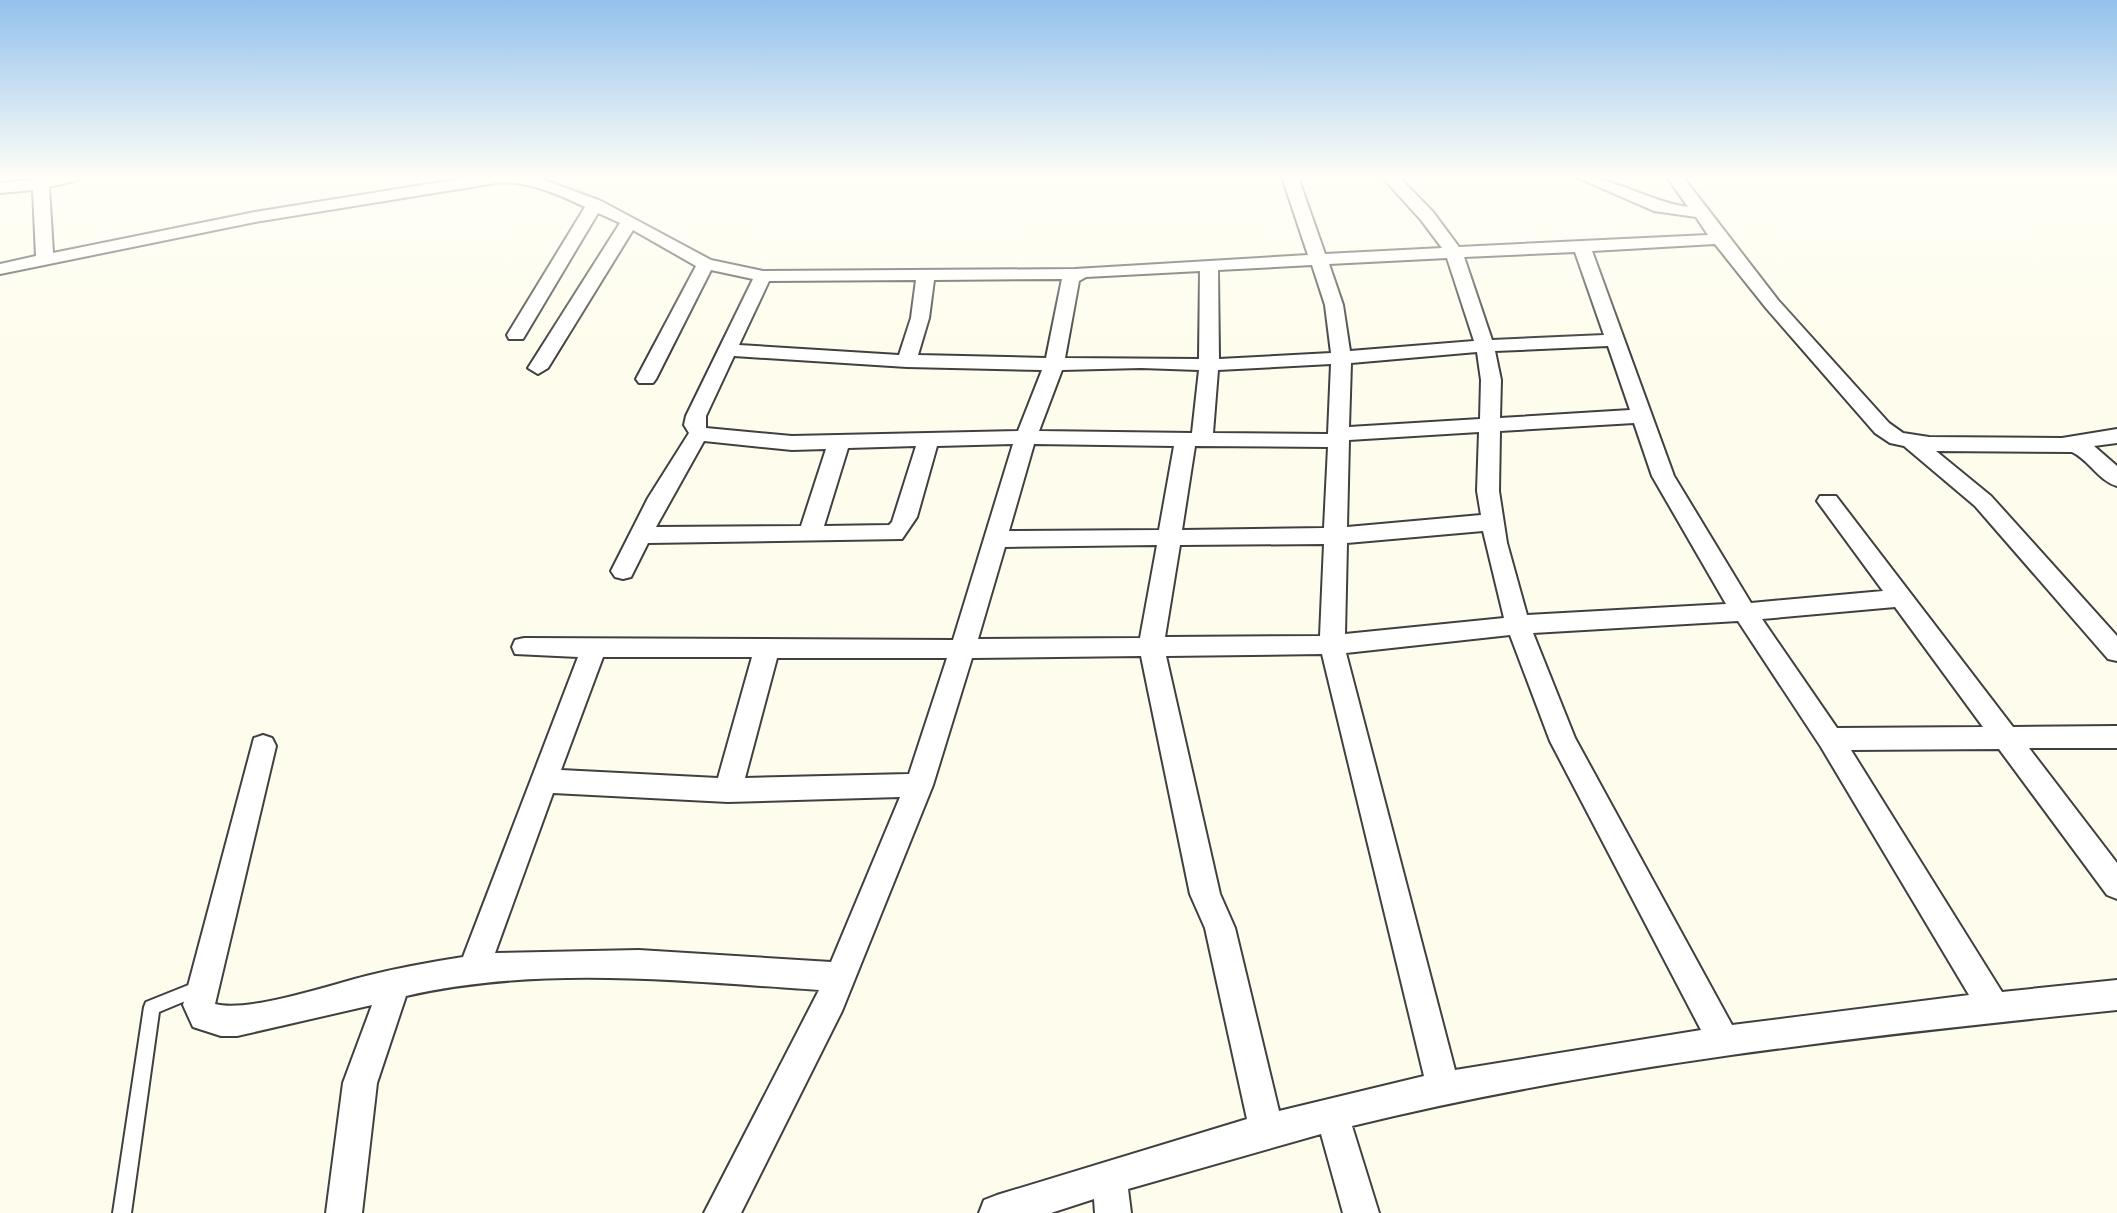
<svg xmlns="http://www.w3.org/2000/svg" width="2117" height="1213" viewBox="0 0 2117 1213" font-family="'PT Serif',serif">
<rect width="100%" height="100%" fill="#fefded"/>
<g fill="none" stroke-linecap="round" stroke-linejoin="round">
<defs>
<path id="service" d="M201,980L207,982L209,987L207,992L159,1012L131,1213H113L144,1007L146,1002Z"/>
<path id="minor" d="M29,177H80L78,180L49,187L53,253L255,212L472,177H536L601,201L711,260L763,271L1075,269L1308,255L1282,177H1298L1325,254L1442,248L1421,220L1382,177H1399L1433,212L1459,247L1708,235L1696,217L1654,211L1576,177C1616,177 1649,202 1688,207L1667,177H1683L1778,300L1889,423L1903,433L1929,437L2062,438L2117,429V443L2094,446L2117,466V486C2099,481 2089,460 2072,452L1936,451L1991,496L2117,636V661L2108,659L1975,506L1904,446L1890,443L1875,433L1766,308L1715,244L1592,251L1674,476L1751,603L1883,591L1817,501L1820,496H1836L2013,727L2117,726V748H2029L2117,863V899L2107,895L1999,749L1851,750L2002,992L2117,980V1010C1862,1036 1602,1065 1352,1126L1379,1213H1343L1321,1134L1128,1189L1131,1213H1095L1094,1199L1051,1213H979L984,1200L997,1195L1247,1119L1205,928L1190,894L1141,656L972,658L933,785L842,1011L741,1213H704L819,990C682,981 541,965 406,996L377,1083L362,1213H326L343,1083L372,1005L237,1036H221L193,1027L183,1005L254,738L263,735L272,738L276,746L215,1004C248,1013 330,985 366,976C398,968 430,962 463,957L578,657L515,654L512,647L515,640L524,638L953,640L1013,444L937,446L917,517L902,539L648,543L631,577L623,579L615,577L611,571L648,498L689,433L684,425L686,416L753,279L711,270L656,379L653,383H639L636,379L696,266L633,230L548,368L538,374L528,368L620,223L598,213L523,339H509L507,335L585,207C558,194 532,183 502,182L255,222L0,274V264L36,256L33,190L0,193V183L31,180ZM1575,252L1604,335L1492,340L1464,257ZM1447,258L1474,341L1350,351L1343,305L1329,264ZM1312,265L1325,305L1331,353L1219,359L1218,270ZM1200,271L1199,359L1065,358L1079,281L1086,277ZM1062,279L1046,358L918,355L929,318L934,280ZM916,280L911,318L899,355L739,345L769,281ZM1608,346L1630,410L1500,418L1501,380L1495,351ZM1477,352L1481,380L1480,419L1349,427L1351,363ZM734,356L907,367L1042,370L1018,431L792,436L706,428V416ZM1331,364L1328,434L1213,433L1218,370ZM1141,368L1199,370L1192,433L1039,431L1062,370ZM1634,423L1652,476L1726,604L1527,615L1507,543L1499,491L1500,431ZM1479,432L1477,491L1481,515L1347,527L1349,440ZM704,441L792,450L826,449L801,526L656,527ZM1034,444L1174,446L1159,530L1009,531ZM916,446L892,522L889,525L824,526L848,448ZM1195,446L1328,447L1324,528L1182,530ZM1483,531L1504,618L1345,634L1347,543ZM1324,544L1320,636L1165,637L1180,545ZM1157,545L1140,638L978,639L1005,547ZM1895,607L1983,727L1837,728L1762,619ZM1738,621L1821,747L1969,995L1732,1025L1575,738L1533,633ZM1510,635L1550,741L1701,1030L1455,1070L1346,653ZM1322,654L1424,1076L1279,1111L1235,928L1220,894L1166,656ZM603,657H752L718,778L561,770ZM777,658H947L909,774L745,778ZM553,793L728,802L900,797L831,962L639,950L495,953Z"/>
</defs>
<use href="#service" stroke="#404040" stroke-width="4"/>
<use href="#minor" stroke="#404040" stroke-width="4"/>
<use href="#service" fill="#fff" fill-rule="evenodd"/>
<use href="#minor" fill="#fff" fill-rule="evenodd"/>
</g>
<linearGradient id="sky" x2="0" y2="1"><stop stop-color="#93c1ec"/><stop offset="0.51" stop-color="#fffef7"/><stop offset="1" stop-color="#fffef7" stop-opacity="0"/></linearGradient>
<rect width="2117" height="347" fill="url(#sky)"/>
</svg>
